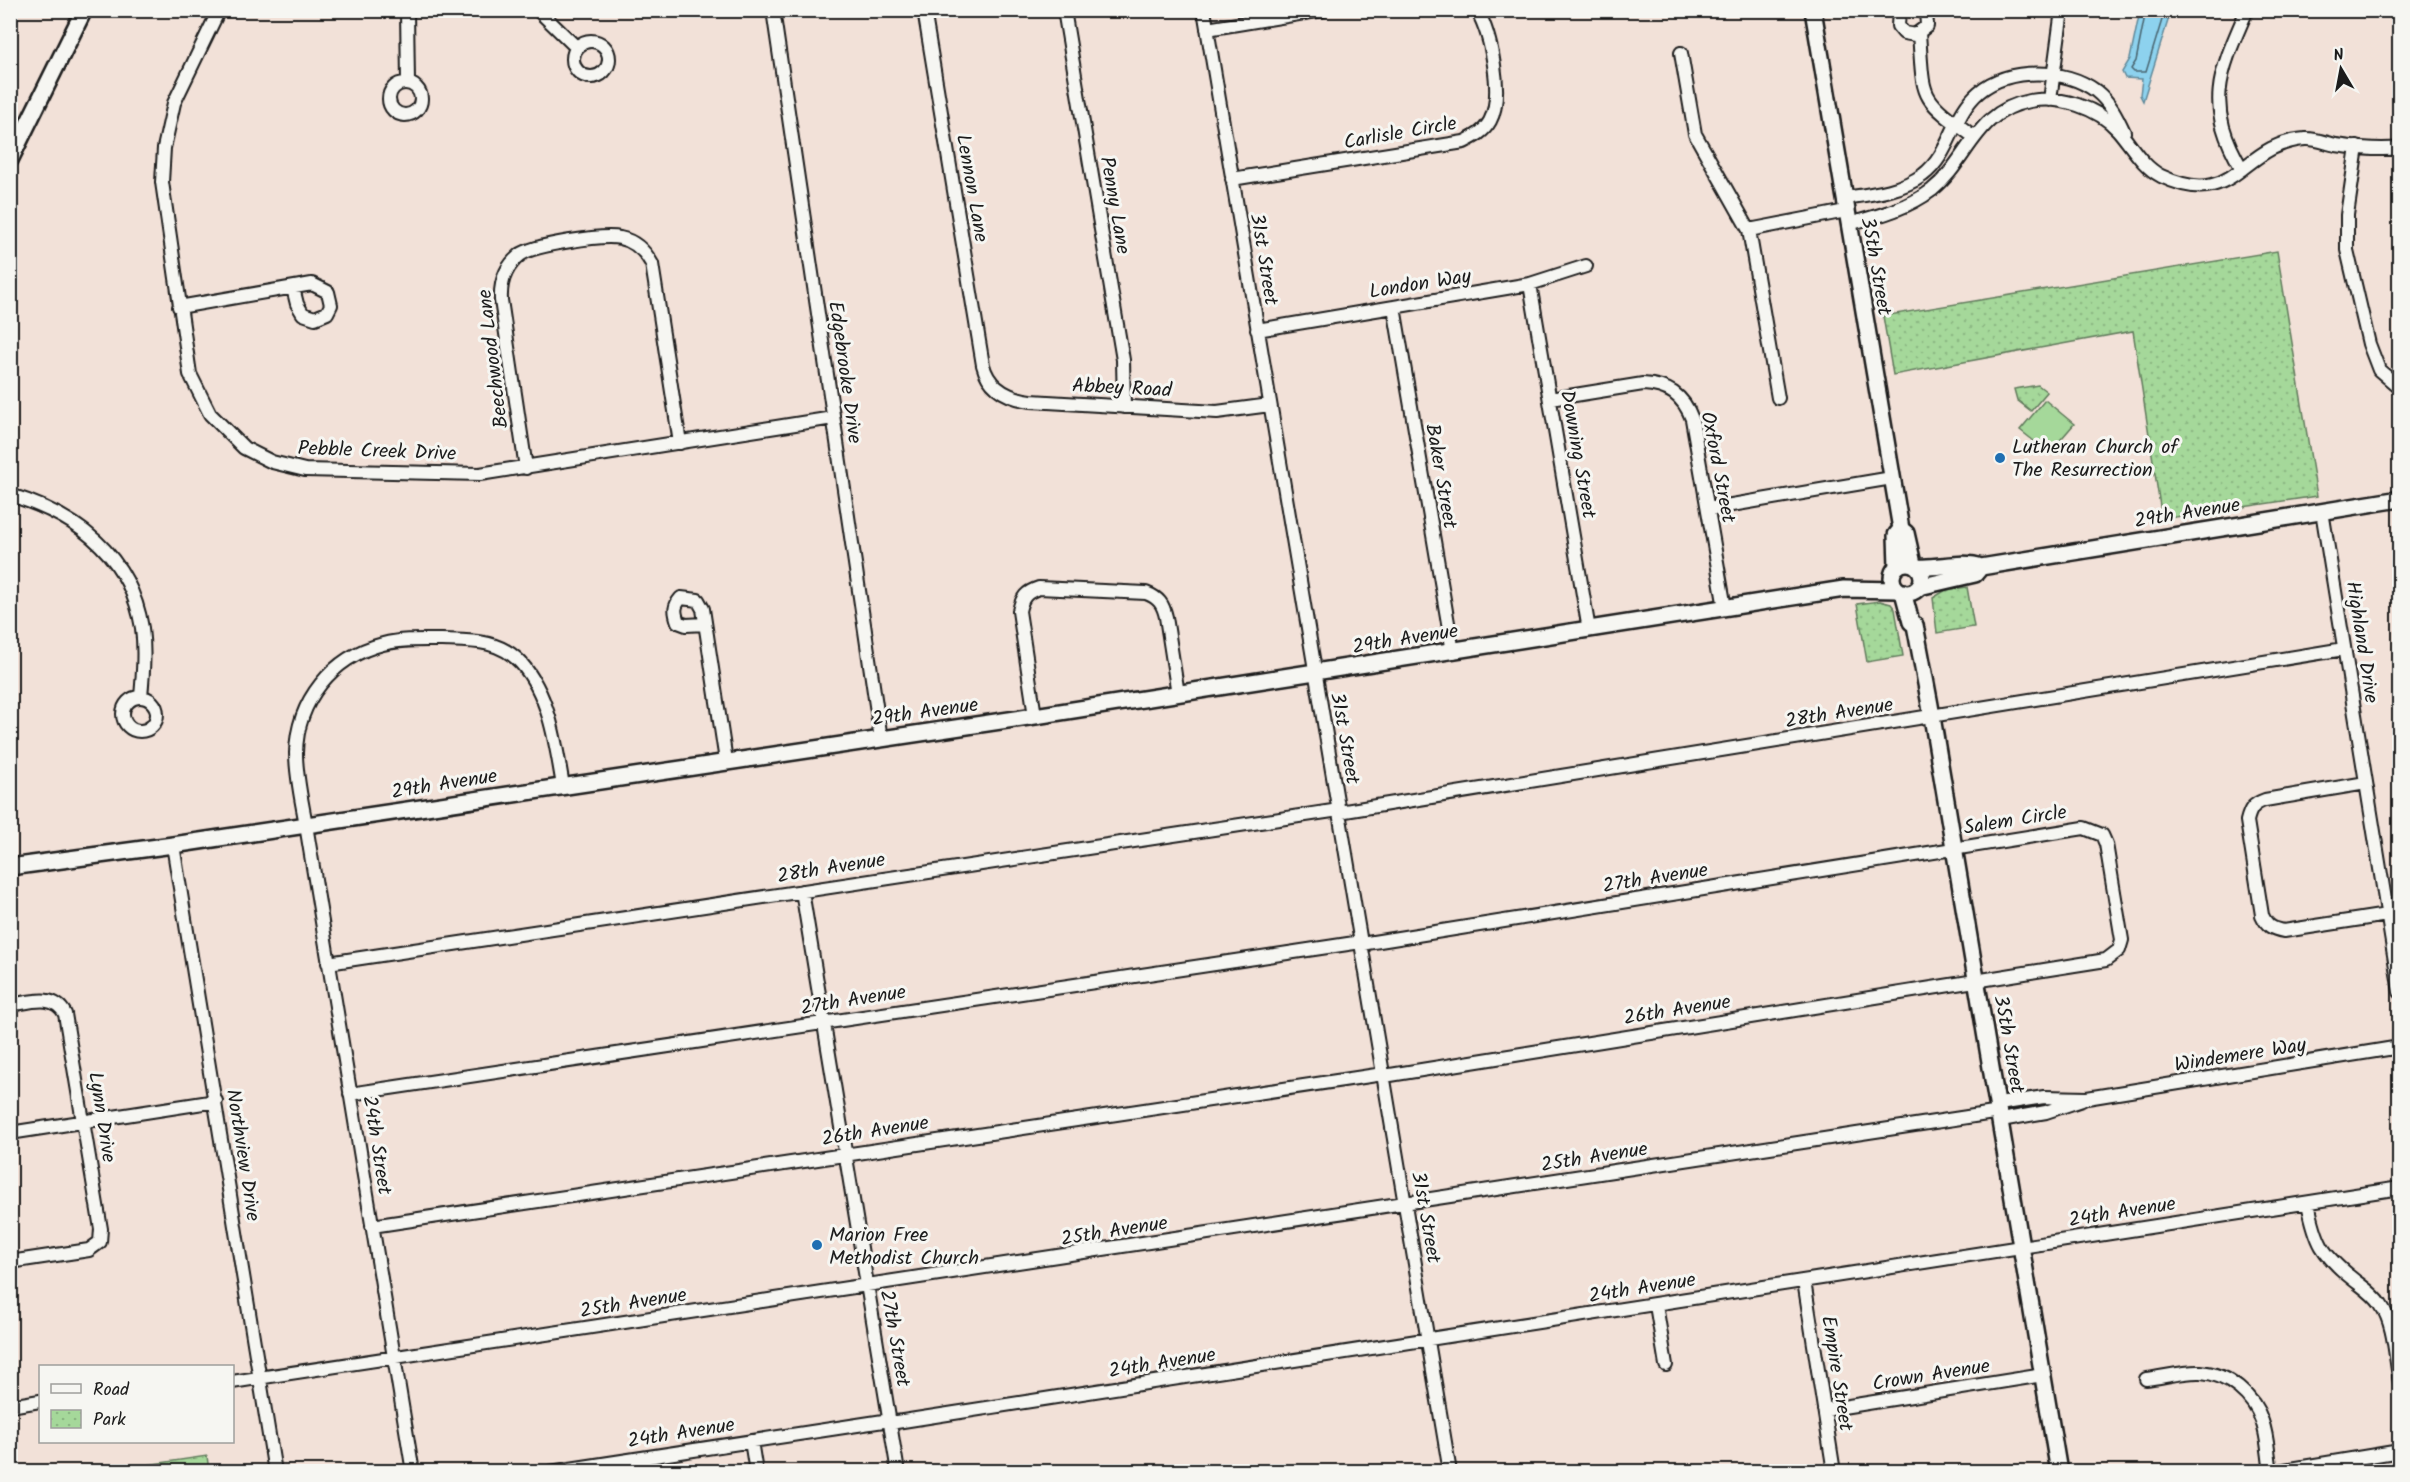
<svg xmlns="http://www.w3.org/2000/svg" width="2410" height="1482" viewBox="0 0 2410 1482" font-family="Kalam,sans-serif">
<defs>
<pattern id="park-dots" width="8" height="8" patternUnits="userSpaceOnUse" patternTransform="scale(1.5)"><rect width="8" height="8" fill="#a5d89a"/><path d="M2 2h.1M6 6h.1" fill="none" stroke="#8db984" stroke-width="1.8" stroke-linecap="round"/></pattern>
</defs>
<rect width="100%" height="100%" fill="#f2e1d8"/>
<filter id="ink" filterUnits="userSpaceOnUse"><feTurbulence type="fractalNoise" baseFrequency=".0167" numOctaves="2"/><feDisplacementMap in="SourceGraphic" scale="12" xChannelSelector="R" yChannelSelector="G"/><feConvolveMatrix kernelMatrix="1 2 1 2 8 2 1 2 1" color-interpolation-filters="sRGB"/></filter>
<g filter="url(#ink)">
<path fill="#a5d89a" stroke="#607a5b" stroke-width="1.5" d="M2045,400L2074,424L2049,453L2020,430Z
M207,1456L209,1471H106Z"/>
<path fill="url(#park-dots)" stroke="#607a5b" stroke-width="1.5" d="M2277,251L2317,496L2162,519L2133,331L1893,375L1883,316Z
M2038,385L2047,392L2031,411L2017,400L2014,389Z
M1967,587L1974,627L1937,633L1933,598L1946,590Z
M1880,601L1891,604L1895,609L1903,656L1867,662L1857,604Z"/>
<path fill="#8dd2ee" stroke="#60899a" stroke-width="1.5" d="M2140,11H2171L2143,101L2140,95L2142,79L2125,78L2122,72L2130,59Z"/>
<g fill="none" stroke-linecap="round" stroke-linejoin="round">
<path stroke="#496570" stroke-width="1.5" d="M2146,10L2136,61L2131,69L2134,72H2146L2165,10"/>
<defs>
<path id="minor" d="M219,10L174,103L164,148L162,182L190,374L210,414L244,448L272,462L305,470L480,474L833,418
M407,10L408,83
M538,10L577,48
M773,10L881,739
M924,10L983,365C989,389 1009,398 1031,401L1217,412L1270,405
M1064,10L1123,360L1124,407
M1204,10L1450,1472
M1899,10L1898,26L1904,33L1915,35L1927,26L1926,10
M1207,29L1323,10
M1919,33C1924,100 1918,96 1973,136
M573 59a18 18 0 1 1 36 0a18 18 0 1 1-36 0Z
M1681,53L1695,134L1749,230L1778,398
M389 99a16 16 0 1 1 32 0a16 16 0 1 1-32 0Z
M2050,100L2062,10
M2357,147L2347,215V250L2369,344L2379,370L2400,388
M2242,169C2204,105 2219,74 2247,10
M1232,179L1464,142C1474,137 1484,132 1490,121C1504,95 1491,35 1477,10
M1844,198C1872,194 1899,192 1923,175C1951,154 1952,115 1979,92C2009,67 2065,68 2096,91C2110,102 2117,117 2124,132
M1848,224C1878,216 1907,209 1932,190C1969,160 1975,111 2030,101C2060,95 2098,108 2118,130C2132,146 2142,166 2161,176C2237,212 2239,144 2305,139C2315,138 2326,143 2336,145C2356,148 2379,151 2400,148
M1749,230L1846,211
M1530,284L1589,630
M179,307L312,284L328,292L331,305L327,313L315,318L303,314L297,304L293,288
M1394,307L1453,652
M1257,330L1530,284L1586,266
M1550,399L1643,384C1668,385 1683,395 1692,419L1725,608
M526,468L501,300C500,282 505,267 520,255C533,245 604,234 620,238C635,241 645,251 652,264L680,443
M10,495C77,515 130,555 142,628C145,651 143,674 141,697
M1708,509L1892,478
M2322,511L2400,992
M705,624L686,625L678,622C674,611 674,606 681,598L698,600L703,609L726,761
M123 714a17 17 0 1 1 34 0a17 17 0 1 1-34 0Z
M1035,716L1019,611C1022,597 1026,592 1039,588L1146,593C1159,598 1163,604 1166,617L1178,694
M2366,783L2265,800C2253,804 2250,809 2247,821L2262,915C2267,926 2272,929 2284,931L2387,915
M1339,812L2344,649
M173,845L275,1472
M802,891L898,1472
M1361,944L2084,828L2102,835L2106,844L2122,940L2119,950L2106,960L1384,1076
M328,963L1339,810
M10,1005C31,1002 54,993 65,1014L101,1229L100,1242L89,1250L10,1262
M350,1094L1361,942
M1999,1104L2044,1097L2087,1098L2400,1047
M2001,1120L2046,1112L2082,1100
M10,1133L216,1101
M2308,1203C2316,1242 2321,1254 2354,1280C2363,1287 2375,1295 2381,1305C2395,1325 2395,1358 2400,1382
M372,1226L1383,1074
M1804,1281L1834,1472
M1656,1305L1666,1365
M2146,1379C2164,1377 2184,1371 2201,1372C2228,1374 2254,1396 2262,1421C2268,1437 2268,1455 2271,1472
M232,1382L2000,1112
M10,1406L40,1401
M1824,1410L2043,1375
M890,1423L2400,1188
M751,1441L756,1472
M413,1472L306,825C302,802 296,777 296,753C297,701 332,657 383,644C402,639 422,640 441,640C471,641 499,639 521,663C550,696 556,745 563,786
M550,1472L890,1420
M2272,1472L2400,1451"/>
<path id="tertiary" d="M1813,10L1901,529L1906,533L1913,564
M10,160L84,10
M1892 578a15 15 0 1 1 30 0a15 15 0 1 1-30 0Z
M1897,567L1896,535L1901,529
M1917,567C1938,569 1963,560 1981,567L2400,499
M1919,587L1975,574L1981,567
M1903,592L1911,622L1915,625L1930,705L2059,1472
M10,867L173,845L1035,716L1844,589L1898,590"/>
</defs>
<use href="#minor" stroke="#1c1c1c" stroke-width="16"/>
<use href="#tertiary" stroke="#1c1c1c" stroke-width="20"/>
<use href="#minor" stroke="#f6f6f2" stroke-width="12"/>
<use href="#tertiary" stroke="#f6f6f2" stroke-width="15"/>
</g>
</g>
<g fill="#1f6fb2" stroke="#f6f6f2" stroke-width="2">
<circle cx="2000" cy="458" r="6"/>
<circle cx="817" cy="1245" r="6"/>
</g>
<g text-anchor="middle" stroke-width="6" stroke-linejoin="round" paint-order="stroke">
<g font-size="20" fill="#1c1c1c" stroke="#f6f6f2">
<text transform="translate(1400 132) rotate(-10)" y="7">Carlisle Circle</text>
<text transform="translate(973 188) rotate(80)" y="7">Lennon Lane</text>
<text transform="translate(1116 205) rotate(80)" y="7">Penny Lane</text>
<text transform="translate(1265 259) rotate(81)" y="7">31st Street</text>
<text transform="translate(1877 266) rotate(80)" y="7">35th Street</text>
<text transform="translate(1420 283) rotate(-9)" y="7">London Way</text>
<text transform="translate(492 359) rotate(-97)" y="7">Beechwood Lane</text>
<text transform="translate(846 372) rotate(82)" y="7">Edgebrooke Drive</text>
<text transform="translate(1122 387) rotate(3)" y="7">Abbey Road</text>
<text transform="translate(377 450) rotate(2)" y="7">Pebble Creek Drive</text>
<text transform="translate(1579 454) rotate(80)" y="7">Downing Street</text>
<text transform="translate(1719 467) rotate(79)" y="7">Oxford Street</text>
<text transform="translate(1442 476) rotate(80)" y="7">Baker Street</text>
<text transform="translate(2187 512) rotate(-9)" y="7">29th Avenue</text>
<text transform="translate(1405 638) rotate(-9)" y="7">29th Avenue</text>
<text transform="translate(2363 642) rotate(81)" y="7">Highland Drive</text>
<text transform="translate(925 711) rotate(-8)" y="7">29th Avenue</text>
<text transform="translate(1839 712) rotate(-9)" y="7">28th Avenue</text>
<text transform="translate(1346 738) rotate(80)" y="7">31st Street</text>
<text transform="translate(444 783) rotate(-9)" y="7">29th Avenue</text>
<text transform="translate(2015 819) rotate(-9)" y="7">Salem Circle</text>
<text transform="translate(831 867) rotate(-9)" y="7">28th Avenue</text>
<text transform="translate(1655 877) rotate(-9)" y="7">27th Avenue</text>
<text transform="translate(853 999) rotate(-9)" y="7">27th Avenue</text>
<text transform="translate(1677 1009) rotate(-9)" y="7">26th Avenue</text>
<text transform="translate(2010 1044) rotate(80)" y="7">35th Street</text>
<text transform="translate(2240 1054) rotate(-9)" y="7">Windemere Way</text>
<text transform="translate(103 1117) rotate(81)" y="7">Lynn Drive</text>
<text transform="translate(875 1130) rotate(-9)" y="7">26th Avenue</text>
<text transform="translate(378 1145) rotate(81)" y="7">24th Street</text>
<text transform="translate(244 1155) rotate(81)" y="7">Northview Drive</text>
<text transform="translate(1594 1156) rotate(-9)" y="7">25th Avenue</text>
<text transform="translate(2122 1211) rotate(-9)" y="7">24th Avenue</text>
<text transform="translate(1427 1217) rotate(80)" y="7">31st Street</text>
<text transform="translate(1114 1230) rotate(-9)" y="7">25th Avenue</text>
<text transform="translate(1642 1287) rotate(-9)" y="7">24th Avenue</text>
<text transform="translate(633 1302) rotate(-9)" y="7">25th Avenue</text>
<text transform="translate(896 1338) rotate(80)" y="7">27th Street</text>
<text transform="translate(1162 1362) rotate(-9)" y="7">24th Avenue</text>
<text transform="translate(1838 1373) rotate(81)" y="7">Empire Street</text>
<text transform="translate(1931 1374) rotate(-9)" y="7">Crown Avenue</text>
<text transform="translate(681 1432) rotate(-9)" y="7">24th Avenue</text>
</g>
<g font-size="20" fill="#1c1c1c" stroke="#f6f6f2" text-anchor="start">
<text x="2012" y="453">Lutheran Church of<tspan x="2012" dy="23">The Resurrection</tspan></text>
<text x="829" y="1241">Marion Free<tspan x="829" dy="23">Methodist Church</tspan></text>
</g>
</g>
<rect width="2410" height="1482" fill="none" stroke="#f6f6f2" stroke-width="36"/>
<rect x="18" y="18" width="2374" height="1446" fill="none" stroke="#1c1c1c" stroke-width="2" filter="url(#ink)"/>
<rect x="39" y="1365" width="195" height="78" fill="#f6f6f2" stroke="#9f9f9c" stroke-width="1.5"/>
<rect x="51" y="1384" width="30" height="9" fill="#f6f6f2" stroke="#9f9f9c" stroke-width="1.5"/>
<text x="93" y="1395" font-size="18" fill="#1c1c1c">Road</text>
<rect x="51" y="1410" width="30" height="18" fill="url(#park-dots)" stroke="#9f9f9c" stroke-width="1.5"/>
<text x="93" y="1425" font-size="18" fill="#1c1c1c">Park</text>
<g transform="translate(2341 69) rotate(350)" stroke="#f6f6f2" stroke-width="4.5" paint-order="stroke">
<path d="M0-4.5L10 22L0 15L-10 22Z" fill="#1c1c1c"/>
<text y="-9" font-size="16" font-weight="bold" text-anchor="middle" fill="#1c1c1c">N</text>
</g>
</svg>
